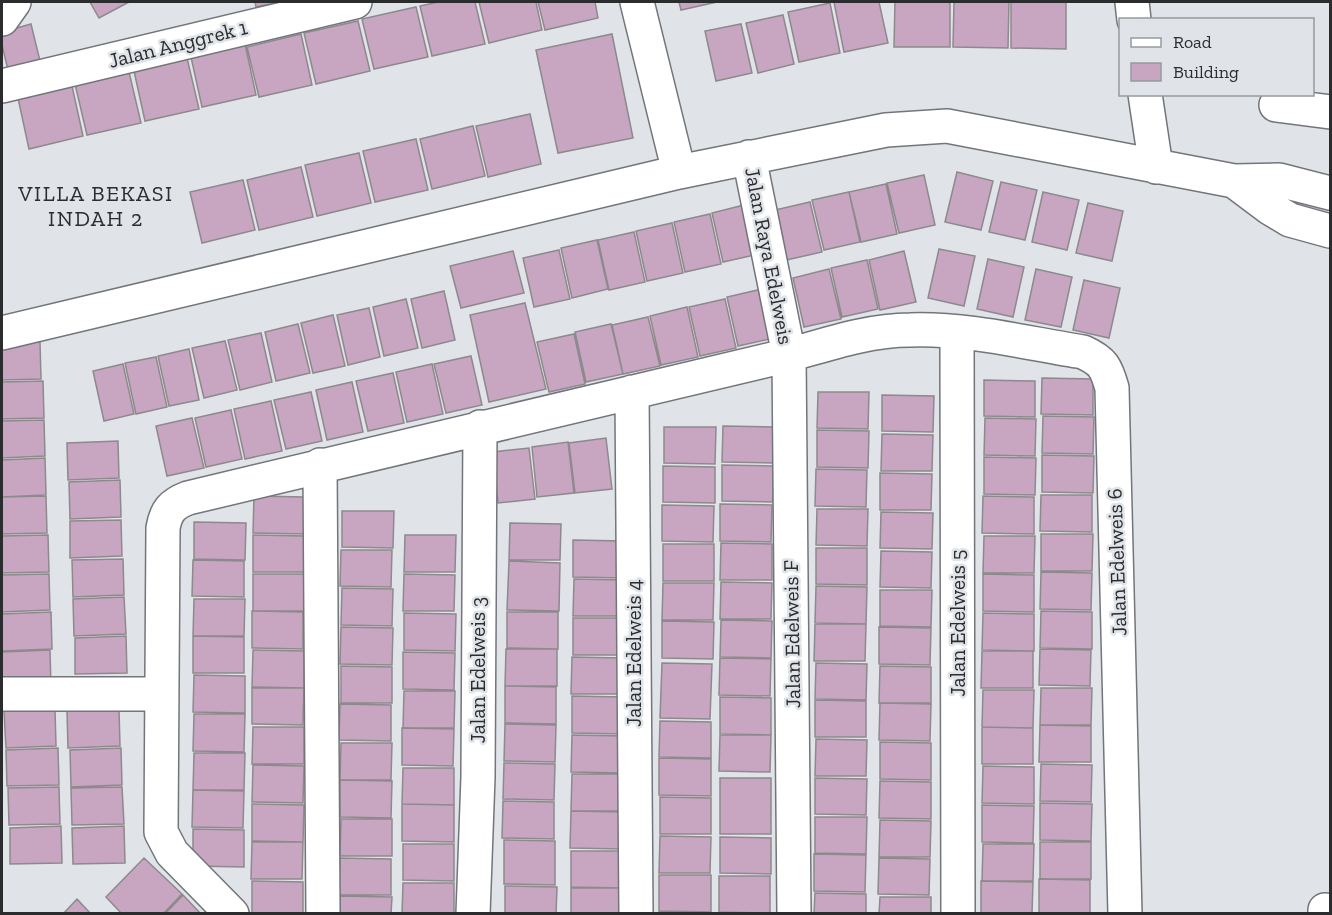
<svg xmlns="http://www.w3.org/2000/svg" width="1332" height="915" viewBox="0 0 1332 915" font-family="'Zilla Slab',serif">
<rect width="100%" height="100%" fill="#e0e4e9"/>
<path fill="#c8a6c1" stroke="#8d898c" stroke-width="1.5" d="M90,2H129L99,18Z
M255,2H281L256,7Z
M438,2H475L485,44L432,56L420,6Z
M479,2H536L542,30L489,43Z
M538,2H595L598,18L545,30Z
M679,2H717L681,10Z
M834,2H879L888,43L844,52Z
M895,2H950V47H894Z
M954,2H1009L1008,48L953,47Z
M1011,2H1066V49L1011,48Z
M830,3L840,53L799,62L788,12Z
M416,7L428,57L374,69L362,19Z
M783,15L794,64L758,73L746,23Z
M358,21L370,71L316,84L304,33Z
M31,24L41,65L9,74L2,45V32Z
M741,24L752,73L716,81L705,31Z
M301,34L312,85L259,97L247,47Z
M612,34L633,138L558,153L536,50Z
M245,44L256,95L202,107L191,57Z
M187,58L199,109L145,121L134,71Z
M129,72L141,123L87,135L75,84Z
M72,86L83,136L29,149L18,98Z
M530,114L541,164L488,177L476,126Z
M473,126L485,176L432,189L420,139Z
M416,139L428,190L375,202L363,151Z
M359,153L371,203L317,216L305,165Z
M301,167L313,217L259,230L247,180Z
M957,172L993,181L981,230L945,222Z
M924,175L935,225L899,233L887,183Z
M243,180L255,230L202,243L190,192Z
M1001,182L1037,190L1025,240L989,232Z
M886,184L897,234L861,242L849,192Z
M849,192L860,242L824,250L812,200Z
M1043,192L1079,200L1067,250L1032,242Z
M810,202L822,252L786,260L775,210Z
M1088,203L1123,211L1112,261L1076,253Z
M748,204L759,254L723,262L712,213Z
M710,214L721,264L685,272L674,222Z
M672,223L683,273L647,281L636,231Z
M634,232L645,282L609,290L598,240Z
M597,240L608,289L572,298L561,248Z
M939,249L975,256L964,306L928,298Z
M559,250L570,299L534,307L523,258Z
M513,251L524,293L461,308L450,266Z
M904,251L916,302L880,310L869,260Z
M988,259L1024,267L1013,317L977,309Z
M867,260L878,309L842,317L831,268Z
M829,269L841,319L804,327L793,278Z
M1036,269L1072,277L1061,327L1025,320Z
M1084,280L1120,288L1109,338L1073,330Z
M762,289L774,338L738,346L727,297Z
M444,291L455,340L422,348L411,299Z
M406,299L418,348L384,356L373,307Z
M725,299L736,348L700,356L689,307Z
M525,303L546,389L489,402L470,315Z
M687,307L698,357L661,365L650,316Z
M369,308L380,357L348,365L337,315Z
M333,315L345,366L313,373L301,323Z
M648,317L660,366L623,374L612,325Z
M298,324L310,373L276,381L265,332Z
M611,324L623,374L586,382L575,332Z
M261,333L272,382L240,390L228,340Z
M574,334L585,384L549,392L537,342Z
M225,341L237,390L204,398L192,348Z
M40,342L41,379L2,380V343Z
M189,349L199,400L169,406L158,356Z
M471,356L482,405L446,413L434,364Z
M156,357L167,407L136,414L125,363Z
M123,364L134,414L104,421L93,371Z
M432,364L443,414L407,422L396,372Z
M393,373L404,423L368,431L356,381Z
M1042,378L1093,379V415L1041,414Z
M984,380L1035,381V417L984,416Z
M43,381L44,418L2,419V382Z
M352,382L363,432L327,440L316,390Z
M311,392L322,441L286,449L274,400Z
M818,392H869L868,429L817,428Z
M882,395L934,396L933,432L882,431Z
M271,401L282,451L245,459L234,409Z
M231,410L242,459L206,467L195,418Z
M1043,416L1094,417L1093,454L1042,453Z
M192,418L204,468L167,476L156,426Z
M985,418L1036,419L1035,456L984,455Z
M44,420L45,456L2,458V421Z
M723,426L774,427L773,463L722,462Z
M664,427H716L715,464L664,463Z
M817,430L869,431L868,468L817,467Z
M882,434L933,435L932,471H881Z
M606,438L612,489L575,493L569,443Z
M118,441L119,478L68,480L67,443Z
M568,442L574,493L537,497L532,447Z
M529,448L535,499L498,503L493,452Z
M1042,455L1094,456L1093,493L1042,492Z
M984,457L1036,458L1035,495L984,494Z
M45,458L46,495L2,497V460Z
M722,465L773,466V502L722,501Z
M663,466L715,467V503L663,502Z
M816,469L867,470L866,507L815,506Z
M880,473L932,474L931,510H880Z
M120,480L121,517L70,519L69,482Z
M1041,495H1092V532L1040,531Z
M46,496L47,533L2,534V497Z
M254,496L305,497V534L253,533Z
M983,496L1034,497V534L982,533Z
M720,504L772,505L771,542L720,541Z
M662,505L714,506L713,542L662,541Z
M817,509H868L867,546L816,545Z
M342,511H394L393,548L342,547Z
M881,512L933,513L932,549L880,548Z
M121,520L122,556L70,558V521Z
M194,522L246,523L245,560L194,559Z
M510,523L561,524L560,560H509Z
M1041,534H1093L1092,571H1041Z
M48,535L49,572L2,573V536Z
M253,535L304,536V572H253Z
M405,535H456L455,572H404Z
M984,536H1035L1034,573H983Z
M573,540L624,541V578L573,577Z
M721,543L772,544V580H720Z
M663,544H714V581H663Z
M816,548H867V585L816,584Z
M341,550H392L391,587L340,586Z
M881,551L932,552L931,588L880,587Z
M123,559L124,595L73,597L72,560Z
M193,560L244,561V597L192,596Z
M509,561L560,563L559,611L507,610Z
M1041,572L1092,573L1091,610L1040,609Z
M49,574L50,610L2,612V575Z
M253,574H305L304,611H253Z
M404,574L455,575L454,611H403Z
M983,574L1034,575V612L983,611Z
M574,579L625,580L624,616H573Z
M721,582L772,583L771,619H720Z
M663,583H714L713,620H662Z
M816,586L867,587L866,624L815,623Z
M342,588L393,589L392,626L341,625Z
M880,590H932L931,627L880,626Z
M124,597L126,634L74,636L73,599Z
M194,599H245L244,636H193Z
M252,611L303,612V649L252,648Z
M1041,611L1092,612V649L1040,648Z
M51,612L52,649L2,651V614Z
M507,612H558V649L507,648Z
M404,613L456,614L455,651L404,650Z
M983,613L1034,614V651L982,650Z
M573,618H625L624,655H573Z
M721,620L772,621L771,658L720,657Z
M662,621L714,622L713,659L662,658Z
M815,624H866L865,661H814Z
M341,627L393,628L392,665L340,664Z
M879,627L931,628L930,665L879,664Z
M126,636L127,673L75,674V638Z
M193,636L244,637V673H193Z
M506,649H557V686H505Z
M1040,649L1091,650L1090,686L1039,685Z
M50,650L51,687L2,688V652Z
M253,650L304,651V688L252,687Z
M982,651H1033V688H981Z
M403,652L455,653L454,690L403,689Z
M572,657L623,658V694H571Z
M720,658L771,659L770,696L719,695Z
M662,663L712,664L710,719L660,718Z
M816,663L867,664L866,700L815,699Z
M341,666L392,667V703H341Z
M880,666L931,667V703H879Z
M194,675L245,676V713L193,712Z
M505,686L556,687V724L505,723Z
M252,688H304L303,725L252,724Z
M1041,688H1092L1091,725H1040Z
M983,690H1034L1033,728L982,727Z
M404,691H455L454,728H403Z
M572,696L624,697L623,734L572,733Z
M720,697L771,698V735L720,734Z
M815,700L866,701V737H815Z
M880,703L931,704L930,741L879,740Z
M340,704L391,705V741L339,740Z
M55,709L56,746L6,748L4,711Z
M119,709L120,746L68,748L67,711Z
M194,714H245L244,752L193,751Z
M660,721L711,722V758L659,757Z
M505,724L556,725L555,762L504,761Z
M1040,725L1091,726V762H1039Z
M253,727H304V764H252Z
M982,727L1033,728V764H982Z
M402,728L454,729L453,766L402,765Z
M572,735L623,736V773L571,772Z
M720,735H771L770,772L719,771Z
M816,739L867,740L866,776H815Z
M880,742L931,743V780L880,779Z
M341,743H392L391,780H340Z
M58,748L59,785L7,786L6,750Z
M121,748L122,785L71,787L70,750Z
M194,753H245L244,790H193Z
M659,758L711,759V796L659,795Z
M504,763L555,764L554,800L503,799Z
M1041,764L1092,765L1091,802L1040,801Z
M253,765L304,766L303,803L252,802Z
M983,766L1034,767V804L982,803Z
M403,768H454V805L402,804Z
M572,774H623V811H571Z
M720,778H771V834H720Z
M815,778L867,779L866,815L815,814Z
M340,780L392,781L391,818L340,817Z
M880,781L931,782V819L879,818Z
M59,787L60,824L9,825L8,788Z
M122,787L124,824L72,825L71,788Z
M193,790L244,791L243,828L192,827Z
M660,797L711,798V834H660Z
M503,801L554,802V839L502,838Z
M1040,803L1092,804L1091,841L1040,840Z
M252,804L304,805L303,842L252,841Z
M402,804L454,805V842L402,841Z
M982,805L1034,806L1033,843L982,842Z
M571,811L622,812V849L570,848Z
M815,817H867L866,854L815,853Z
M341,819H392V856H340Z
M880,820L931,821L930,857H879Z
M61,826L62,863L10,864V828Z
M124,826L125,863L73,864L72,828Z
M193,829L244,830V867L193,866Z
M660,836L711,837L710,873H659Z
M720,837L771,838V874L720,873Z
M504,840L555,841V885L504,884Z
M252,842H303L302,879H251Z
M1040,842H1091V879H1040Z
M403,844H454V881L403,880Z
M983,844H1034L1033,881H982Z
M571,851H623L622,888L571,887Z
M814,854L866,855L865,892L814,891Z
M144,858L182,894L163,914H122L106,897Z
M340,858L391,859V895H339Z
M879,858L930,859L929,895L878,894Z
M659,875H711V912L659,911Z
M719,876H770V913L719,912Z
M1039,879L1090,880V914H1039Z
M252,881L303,882V914H252Z
M981,881L1033,882L1032,914H981Z
M403,883H454V914H402Z
M505,886L557,887L556,914H505Z
M571,888H622V914H571Z
M815,893L866,894V914H814Z
M183,895L201,914H165Z
M340,896L392,897L391,914H340Z
M880,897H931V914H879Z
M77,899L91,914H63Z
M659,912L710,913L659,914Z"/>
<g fill="none" stroke-linecap="round" stroke-linejoin="round">
<defs>
<path id="minor" d="M637,2L679,172
M1132,2L1134,20
M2,19L14,2
M2,86L355,2
M1145,94L1156,167
M1276,105L1330,112
M749,157L789,355L794,914
M1234,181L1270,208L1290,220L1330,231
M957,332L958,914
M2,333L679,172L886,130L947,126L1234,181L1279,180L1330,193
M632,392L636,914
M320,465L323,914
M2,694H161
M1325,910V914
M232,914L172,853L161,832L163,528C166,511 172,504 188,498L789,355C828,344 869,330 910,330C968,328 1026,343 1083,352C1103,361 1106,367 1112,388L1125,914
M473,914L478,777L480,427"/>
</defs>
<use href="#minor" stroke="#72757a" stroke-width="36"/>
<use href="#minor" stroke="#fff" stroke-width="33"/>
</g>
<g text-anchor="middle" stroke-width="5" stroke-linejoin="round" paint-order="stroke">
<g font-size="21" fill="#2a2c2e" stroke="#e0e4e9">
<text transform="translate(178 44) rotate(-14)" y="7">Jalan Anggrek 1</text>
<text transform="translate(769 256) rotate(79)" y="7">Jalan Raya Edelweis</text>
<text transform="translate(1117 562) rotate(-92)" y="7">Jalan Edelweis 6</text>
<text transform="translate(958 623) rotate(-90)" y="7">Jalan Edelweis 5</text>
<text transform="translate(792 634) rotate(-91)" y="7">Jalan Edelweis F</text>
<text transform="translate(634 653) rotate(-90)" y="7">Jalan Edelweis 4</text>
<text transform="translate(478 670) rotate(-90)" y="7">Jalan Edelweis 3</text>
</g>
<g font-size="22" letter-spacing="1.5" fill="#2a2c2e" stroke="#e0e4e9">
<text x="96" y="201">VILLA BEKASI<tspan x="96" dy="25">INDAH 2</tspan></text>
</g>
</g>
<rect width="1332" height="915" fill="none" stroke="#2a2c2e" stroke-width="6"/>
<rect x="1119" y="18" width="195" height="78" fill="#e0e4e9" stroke="#979a9e" stroke-width="1.5"/>
<rect x="1131" y="38" width="30" height="9" fill="#ffffff" stroke="#979a9e" stroke-width="1.5"/>
<text x="1173" y="48" font-size="18" fill="#2a2c2e">Road</text>
<rect x="1131" y="63" width="30" height="18" fill="#c8a6c1" stroke="#979a9e" stroke-width="1.5"/>
<text x="1173" y="78" font-size="18" fill="#2a2c2e">Building</text>
</svg>
